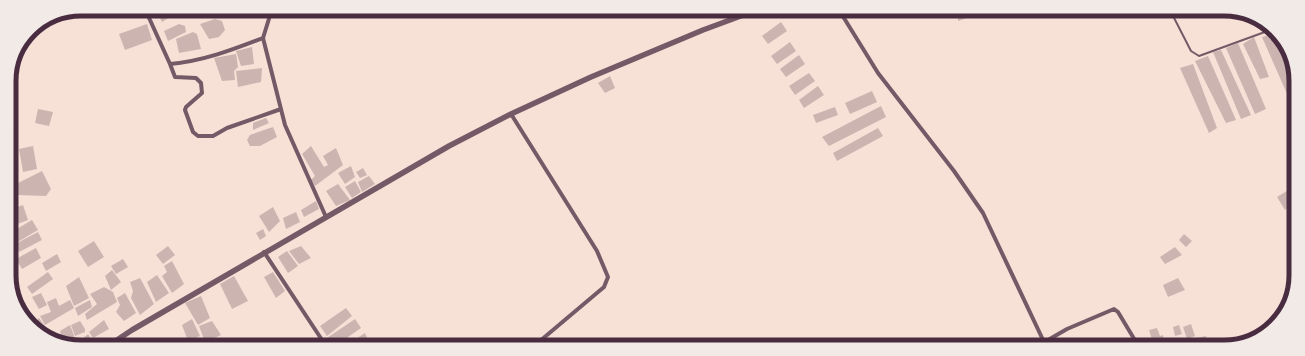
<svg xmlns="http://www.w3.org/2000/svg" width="1305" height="356" viewBox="0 0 1305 356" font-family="'Public Sans',sans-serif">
<rect width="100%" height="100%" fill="#f7e1d7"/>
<path fill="#ccb4b1" d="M165,9H173L175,14L162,22L158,14Z
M221,9H238L224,15Z
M958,10H970L973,16L958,21Z
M215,19L222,21L225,30L219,37L209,39L200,24Z
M781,22L787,31L768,44L762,36Z
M147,24L152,40L125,50L119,34Z
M179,24L185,26L186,32L168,41L164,31Z
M193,32L197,34L201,49L179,53L176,39Z
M1274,34L1295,79V93L1288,96L1262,37Z
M1254,37L1269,77L1260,79L1243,44Z
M790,42L796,51L777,64L771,56Z
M1238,43L1266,109L1255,114L1226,48Z
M252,47L254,64L241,66L236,51Z
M1221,50L1251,115L1241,119L1213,52Z
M236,54L238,67L234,71L235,80L222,81L214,58Z
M799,55L805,64L786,77L780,69Z
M1208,56L1236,120L1226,123L1195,61Z
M1193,64L1217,128L1209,133L1180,68Z
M262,68L261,82L238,87L236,71Z
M809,73L815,81L795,95L789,86Z
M610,76L615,88L605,93L598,83Z
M818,86L824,95L804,108L799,100Z
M872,91L877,102L850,114L845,103Z
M881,106L886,117L829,146L822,137Z
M835,107L838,115L816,123L813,115Z
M38,109L53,112L49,126L35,123Z
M266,118L269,123L253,130V123Z
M273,127L277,137L260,146H250L247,140L250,135Z
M878,128L883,136L837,161L833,153Z
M33,146L37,169L23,172L19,149Z
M311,146L324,167L328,165L323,156L336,148L343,165L315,186L311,180L315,176L302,154Z
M351,166L355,177L345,184L338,173Z
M363,168L367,175L360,178L356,172Z
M42,171L51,189L46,196L17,195L12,186Z
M369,176L375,184L362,192L358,182Z
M355,181L361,192L352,198L345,187Z
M338,184L350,200L336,206L326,191Z
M1295,186V201L1285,210L1277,197Z
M316,201L319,209L304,217L301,210Z
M23,205L28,220L10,227V210Z
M273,207L280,221L269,232L259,216Z
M296,212L300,222L286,229L283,218Z
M32,220L38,230L14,244L10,238V233Z
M263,229L266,236L260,240L256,233Z
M38,232L42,240L19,252L15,244Z
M1184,234L1192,241L1186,247L1179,240Z
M94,241L104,257L88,267L78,251Z
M168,246L175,255L163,264L156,255Z
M301,246L311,258L299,264L289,251Z
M1175,247L1182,255L1165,264L1160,257Z
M36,248L41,258L22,269L16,259Z
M287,251L298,266L288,273L278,257Z
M57,254L61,262L46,271L42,263Z
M123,259L128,267L116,274L111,266Z
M172,261L184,284L172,293L162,276L167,272L164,266Z
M112,270L121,282L111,290L105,276Z
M48,272L53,279L32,294L27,287Z
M273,272L285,291L276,298L264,277Z
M157,275L169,293L156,302L147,282Z
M234,276L248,301L232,309L220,284Z
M79,277L89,298L74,306L66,286Z
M140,278L154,304L140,315L131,298L133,291L130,282Z
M1178,278L1185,290L1168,297L1163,285Z
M104,287L113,292L117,302L87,320L85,314L97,304L90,294Z
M41,293L47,305L39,309L32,297Z
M125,293L136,313L124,321L116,312L120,305L117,298Z
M201,296L210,318L198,325L185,303Z
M56,298L59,306L70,300L74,308L45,325L40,316L51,312L47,302Z
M90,300L92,307L78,316L75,308Z
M26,303L27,317H25L18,304Z
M346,308L352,316L327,336L320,326Z
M39,318L48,330L44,334L39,331L35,322Z
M192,319L200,336L188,341L182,325Z
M355,319L361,328L335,346H332L327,338Z
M104,320L109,329L93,338L89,332Z
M80,321L85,329V332L75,336L71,325Z
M212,321L221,335L205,342L199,326Z
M1191,324L1195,336L1187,339L1183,327Z
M1274,324L1271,329L1259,334L1258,328Z
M70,325L76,341L70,346H67L57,341L62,338L60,331Z
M1179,325L1182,334L1175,336L1173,327Z
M1157,328L1160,336L1163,335L1164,340L1153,343L1149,330Z
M365,333L370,344L367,346H345Z
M88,334L94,343L91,346H82L79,342Z
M1206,336L1208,345L1197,346L1196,338Z
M1219,339H1234V344L1229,347H1219Z"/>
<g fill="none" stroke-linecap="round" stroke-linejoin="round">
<path stroke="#755966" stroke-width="2" d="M1170,10L1191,51L1199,56L1273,29"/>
<path stroke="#755966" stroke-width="4" d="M145,9L170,64C203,61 232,50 263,38L285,125L326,217
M839,10L878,73L954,171L983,213L1044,342
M263,38L272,9
M170,64L175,77L196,78L201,83L202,93L186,107L185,110L193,132L198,136H213L227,128L281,109
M511,114L597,251L608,277L604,287L534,346
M264,252L326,346
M1036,347L1067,329L1114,309L1118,312L1136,342L1143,347"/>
<path stroke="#755966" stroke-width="5.5" d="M108,346L132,330L449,146L511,114L591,77L703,30L757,10"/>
</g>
<path d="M0 0H1305V356H0ZM81 16H1224A65 65 0 0 1 1289 81V275A65 65 0 0 1 1224 340H81A65 65 0 0 1 16 275V81A65 65 0 0 1 81 16Z" fill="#f1eae7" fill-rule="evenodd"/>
<path fill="none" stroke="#4a2c40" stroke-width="5" d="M81 16H1224A65 65 0 0 1 1289 81V275A65 65 0 0 1 1224 340H81A65 65 0 0 1 16 275V81A65 65 0 0 1 81 16Z"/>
</svg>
